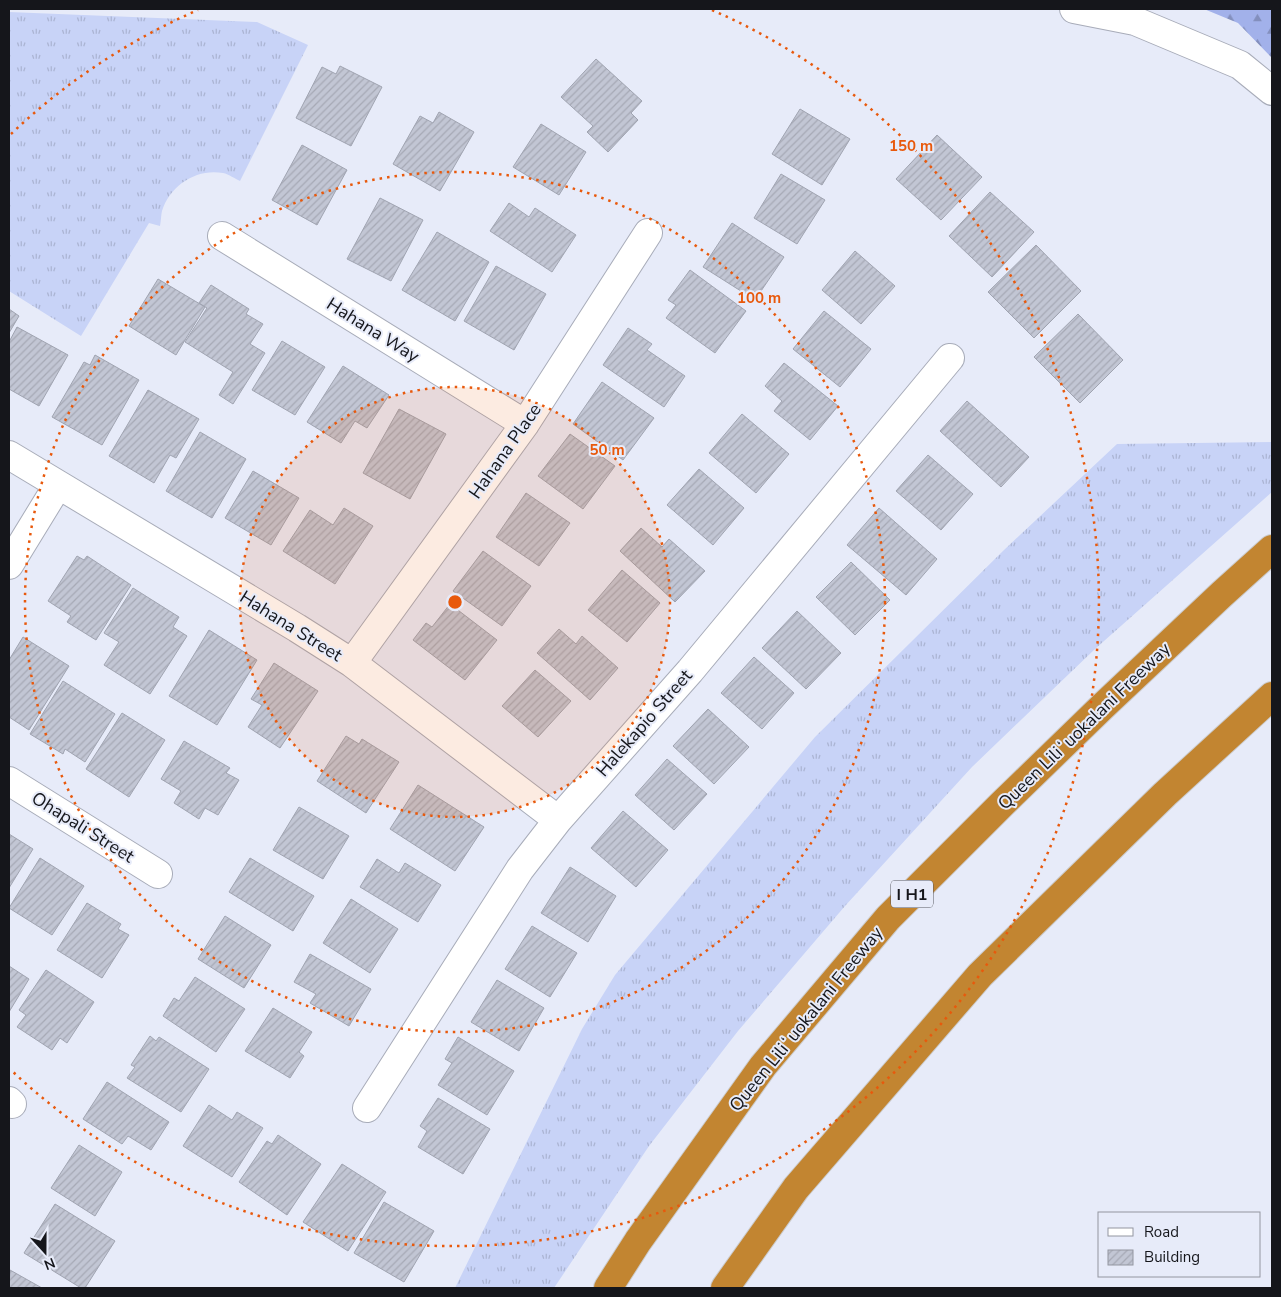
<svg xmlns="http://www.w3.org/2000/svg" width="1281" height="1297" viewBox="0 0 1281 1297" font-family="'Nunito Sans',sans-serif">
<defs>
<pattern id="grass-tufts" width="24" height="20" patternUnits="userSpaceOnUse" patternTransform="scale(1.25)"><rect width="24" height="20" fill="#c8d3f7"/><path d="M3 7l-1-3M5 7V3M7 7l1-3M15 17l-1-3M17 17v-4M19 17l1-3" fill="none" stroke="#abb4d3"/></pattern>
<pattern id="forest-firs" width="22" height="20" patternUnits="userSpaceOnUse" patternTransform="scale(1.25)"><rect width="22" height="20" fill="#a2b1ea"/><path d="M5 1l3.5 6h-7zM16 11l3.5 6h-7z" fill="#838fbd"/></pattern>
<pattern id="building-hatch" width="6" height="6" patternUnits="userSpaceOnUse" patternTransform="scale(1.25)"><rect width="6" height="6" fill="#c2c6d4"/><path d="M-1 1l2-2M0 6l6-6M5 7l2-2" fill="none" stroke="#a6a9b5"/></pattern>
</defs>
<rect width="100%" height="100%" fill="#e7ebf9"/>
<path fill="url(#grass-tufts)" d="M9,12L257,22L308,45L240,181C235,179 229,174 223,173C197,168 170,185 162,211C161,215 161,221 160,226L149,223L81,336L9,291Z
M1272,442V492L1095,649L972,767L845,906L738,1031L649,1146L554,1288H455L582,1029L615,975L815,737L1004,550L1117,444Z"/>
<path fill="url(#forest-firs)" d="M1204,9H1272V58L1238,23Z"/>
<path fill="url(#building-hatch)" stroke="#a0a4b1" d="M596,59L642,101L631,113L638,120L608,152L587,132L593,126L561,97Z
M340,66L382,87L351,146L296,118L322,67L336,74Z
M800,109L850,139L822,185L772,154Z
M439,112L474,132L440,191L393,164L420,116L433,123Z
M541,124L586,152L559,195L513,167Z
M937,135L982,177L941,220L896,179Z
M302,145L347,170L317,225L272,200Z
M781,174L825,200L797,244L754,218Z
M990,192L1034,232L992,277L949,236Z
M380,198L423,220L391,281L347,259Z
M509,203L529,217L535,208L576,235L552,272L490,231Z
M732,223L784,257L755,300L703,267Z
M437,232L489,262L455,321L402,290Z
M1036,245L1081,291L1034,338L988,292Z
M855,251L895,286L861,324L822,290Z
M496,266L546,294L514,350L464,321Z
M690,270L746,311L715,353L666,318L676,305L668,300Z
M158,279L205,307L176,355L129,326Z
M211,285L249,309L246,314L263,324L250,344L265,353L233,404L219,395L233,372L185,342L207,308L199,303Z
M9,309L19,316L9,333Z
M824,311L871,349L840,387L793,349Z
M1078,314L1123,360L1080,403L1034,357Z
M17,327L68,355L39,406L9,389V342Z
M628,328L652,344L647,350L685,376L664,407L603,365Z
M282,341L325,367L295,415L252,390Z
M95,355L139,380L102,445L52,417L84,362L90,365Z
M784,363L838,406L810,440L774,411L782,401L765,386Z
M343,366L389,395L367,428L355,421L341,443L307,422Z
M602,382L654,418L623,460L573,424Z
M148,390L199,419L176,458L170,455L154,483L109,456Z
M967,401L1029,457L1001,487L940,431Z
M399,409L446,434L410,499L363,473Z
M742,414L789,454L756,493L709,453Z
M200,432L246,459L212,518L166,491Z
M570,434L615,466L583,509L538,476Z
M928,455L973,494L941,530L896,491Z
M699,469L744,508L713,545L667,505Z
M253,471L299,498L271,545L225,518Z
M526,493L570,523L539,566L496,537Z
M344,508L373,526L335,584L283,551L310,510L333,525Z
M879,508L937,559L906,595L847,545Z
M641,528L662,547L669,539L705,571L675,602L620,551Z
M483,551L531,586L502,626L453,591Z
M77,556L84,560L87,556L131,585L96,640L67,622L71,616L48,601Z
M851,562L890,600L855,635L816,597Z
M622,570L660,603L627,642L588,610Z
M133,588L179,617L173,627L187,636L150,694L104,665L119,642L104,633Z
M450,604L497,640L465,680L413,640L426,623L432,627Z
M797,611L841,653L806,689L762,648Z
M559,629L576,644L582,636L618,668L590,700L537,653Z
M209,630L257,660L217,725L169,696Z
M23,637L69,666L29,730L9,717V660Z
M754,657L794,693L762,729L721,693Z
M274,663L318,691L280,748L248,727L262,705L251,699Z
M535,670L571,701L538,737L502,706Z
M63,681L115,714L85,762L65,749L63,754L30,734Z
M708,709L749,747L714,784L673,746Z
M122,713L165,740L129,797L86,769Z
M346,736L359,744L362,739L399,762L366,813L317,781Z
M184,741L230,768L226,773L239,780L218,815L205,808L199,819L174,803L181,791L161,779Z
M667,759L707,794L674,830L635,795Z
M418,785L484,827L455,871L390,829Z
M299,807L349,836L323,879L273,850Z
M623,811L668,850L636,887L591,848Z
M9,834L33,849L9,888Z
M40,858L84,886L52,935L9,908Z
M250,858L314,896L293,931L229,892Z
M377,859L399,873L405,863L441,885L418,922L360,887Z
M570,867L616,896L588,942L541,913Z
M351,899L398,929L370,973L323,943Z
M87,903L121,924L118,929L129,935L102,978L57,950Z
M225,916L271,945L244,988L198,959Z
M532,926L577,953L550,997L505,969Z
M310,954L371,989L349,1026L310,1003L316,994L294,982Z
M9,966L29,979L9,1012Z
M46,970L94,1002L67,1043L60,1038L52,1050L17,1027L26,1015L19,1010Z
M195,977L245,1009L216,1052L163,1016L174,998L179,1001Z
M497,980L544,1008L519,1051L471,1022Z
M273,1008L312,1032L299,1052L304,1056L290,1078L245,1051Z
M150,1036L156,1041L159,1037L209,1069L181,1112L127,1078L135,1067L131,1065Z
M458,1037L514,1071L487,1115L438,1085L452,1063L445,1059Z
M107,1082L169,1122L151,1150L128,1136L122,1144L83,1119Z
M438,1098L490,1129L463,1174L418,1147L427,1131L420,1126Z
M209,1105L232,1120L237,1112L263,1128L232,1177L183,1146Z
M278,1135L321,1164L287,1215L239,1182L267,1141L272,1144Z
M79,1145L122,1172L95,1216L51,1188Z
M342,1164L386,1192L348,1251L303,1222Z
M384,1202L434,1231L404,1282L354,1253Z
M55,1204L115,1241L85,1288H81L24,1253Z
M10,1270L42,1288H9Z"/>
<g fill="none" stroke-linecap="round" stroke-linejoin="round">
<defs>
<path id="street" d="M1074,9L1135,21L1240,65L1272,91
M222,236L525,424
M9,455L297,628L352,663L558,820
M9,565L58,485
M352,663L525,424L648,233
M9,781L158,874
M9,1101L12,1104
M367,1108L520,869L558,820L690,671L950,358"/>
<path id="highway" d="M608,1288L638,1241L763,1066L888,918L1002,804L1102,707L1222,594L1272,549
M725,1288L796,1188L980,975L1165,794L1272,696"/>
</defs>
<use href="#street" stroke="#a8acb9" stroke-width="30"/>
<use href="#highway" stroke="#cccccd" stroke-width="30"/>
<use href="#street" stroke="#fff" stroke-width="28"/>
<use href="#highway" stroke="#c28531" stroke-width="28"/>
</g>
<circle cx="455" cy="602" r="215" fill="#e8590c" fill-opacity=".12"/>
<g fill="none" stroke="#e8590c" stroke-width="2.5" stroke-dasharray="2.5 5">
<circle cx="455" cy="602" r="215"/>
<circle cx="455" cy="602" r="430"/>
<path d="M11 134A645 645 0 0 1 198 10M712 10A645 645 0 1 1 11 1070"/>
</g>
<g text-anchor="middle" stroke-width="4" stroke-linejoin="round" paint-order="stroke">
<rect fill="#e7ebf9" stroke="#54565e" stroke-width="1" x="891" y="880.5" width="42" height="27" rx="4"/>
<g font-size="16" font-weight="bold" fill="#15161b">
<text x="912" y="900">I H1</text>
</g>
<g font-size="18" fill="#15161b" stroke="#e7ebf9">
<text transform="translate(373 330) rotate(32)" y="6">Hahana Way</text>
<text transform="translate(505 451) rotate(-55)" y="6">Hahana Place</text>
<text transform="translate(291 626) rotate(32)" y="6">Hahana Street</text>
<text transform="translate(644 723) rotate(-49)" y="6">Halekapio Street</text>
<text transform="translate(1084 726) rotate(-44)" y="6">Queen Liliʻuokalani Freeway</text>
<text transform="translate(83 827) rotate(32)" y="6">Ohapali Street</text>
<text transform="translate(806 1019) rotate(-51)" y="6">Queen Liliʻuokalani Freeway</text>
</g>
</g>
<circle cx="455" cy="602" r="8" fill="#e8590c" stroke="#e7ebf9" stroke-width="2.5"/>
<g font-size="15" text-anchor="middle" font-weight="bold" fill="#e8590c" stroke="#e7ebf9" stroke-width="4" stroke-linejoin="round" paint-order="stroke">
<text x="911" y="151">150 m</text>
<text x="759" y="303">100 m</text>
<text x="607" y="455">50 m</text>
</g>
<rect width="1281" height="1297" fill="none" stroke="#15161b" stroke-width="20"/>
<rect x="1098" y="1212" width="162" height="65" fill="#e7ebf9" stroke="#9396a0"/>
<rect x="1108" y="1228" width="25" height="8" fill="#ffffff" stroke="#9396a0"/>
<text x="1144" y="1237" font-size="15" fill="#15161b">Road</text>
<rect x="1108" y="1250" width="25" height="15" fill="url(#building-hatch)" stroke="#9396a0"/>
<text x="1144" y="1262" font-size="15" fill="#15161b">Building</text>
<g transform="translate(45 1252) rotate(159)" stroke="#e7ebf9" stroke-width="4" paint-order="stroke">
<path d="M0-4L9 19L0 12L-9 19Z" fill="#15161b"/>
<text y="-8" font-size="14" font-weight="bold" text-anchor="middle" fill="#15161b">N</text>
</g>
</svg>
